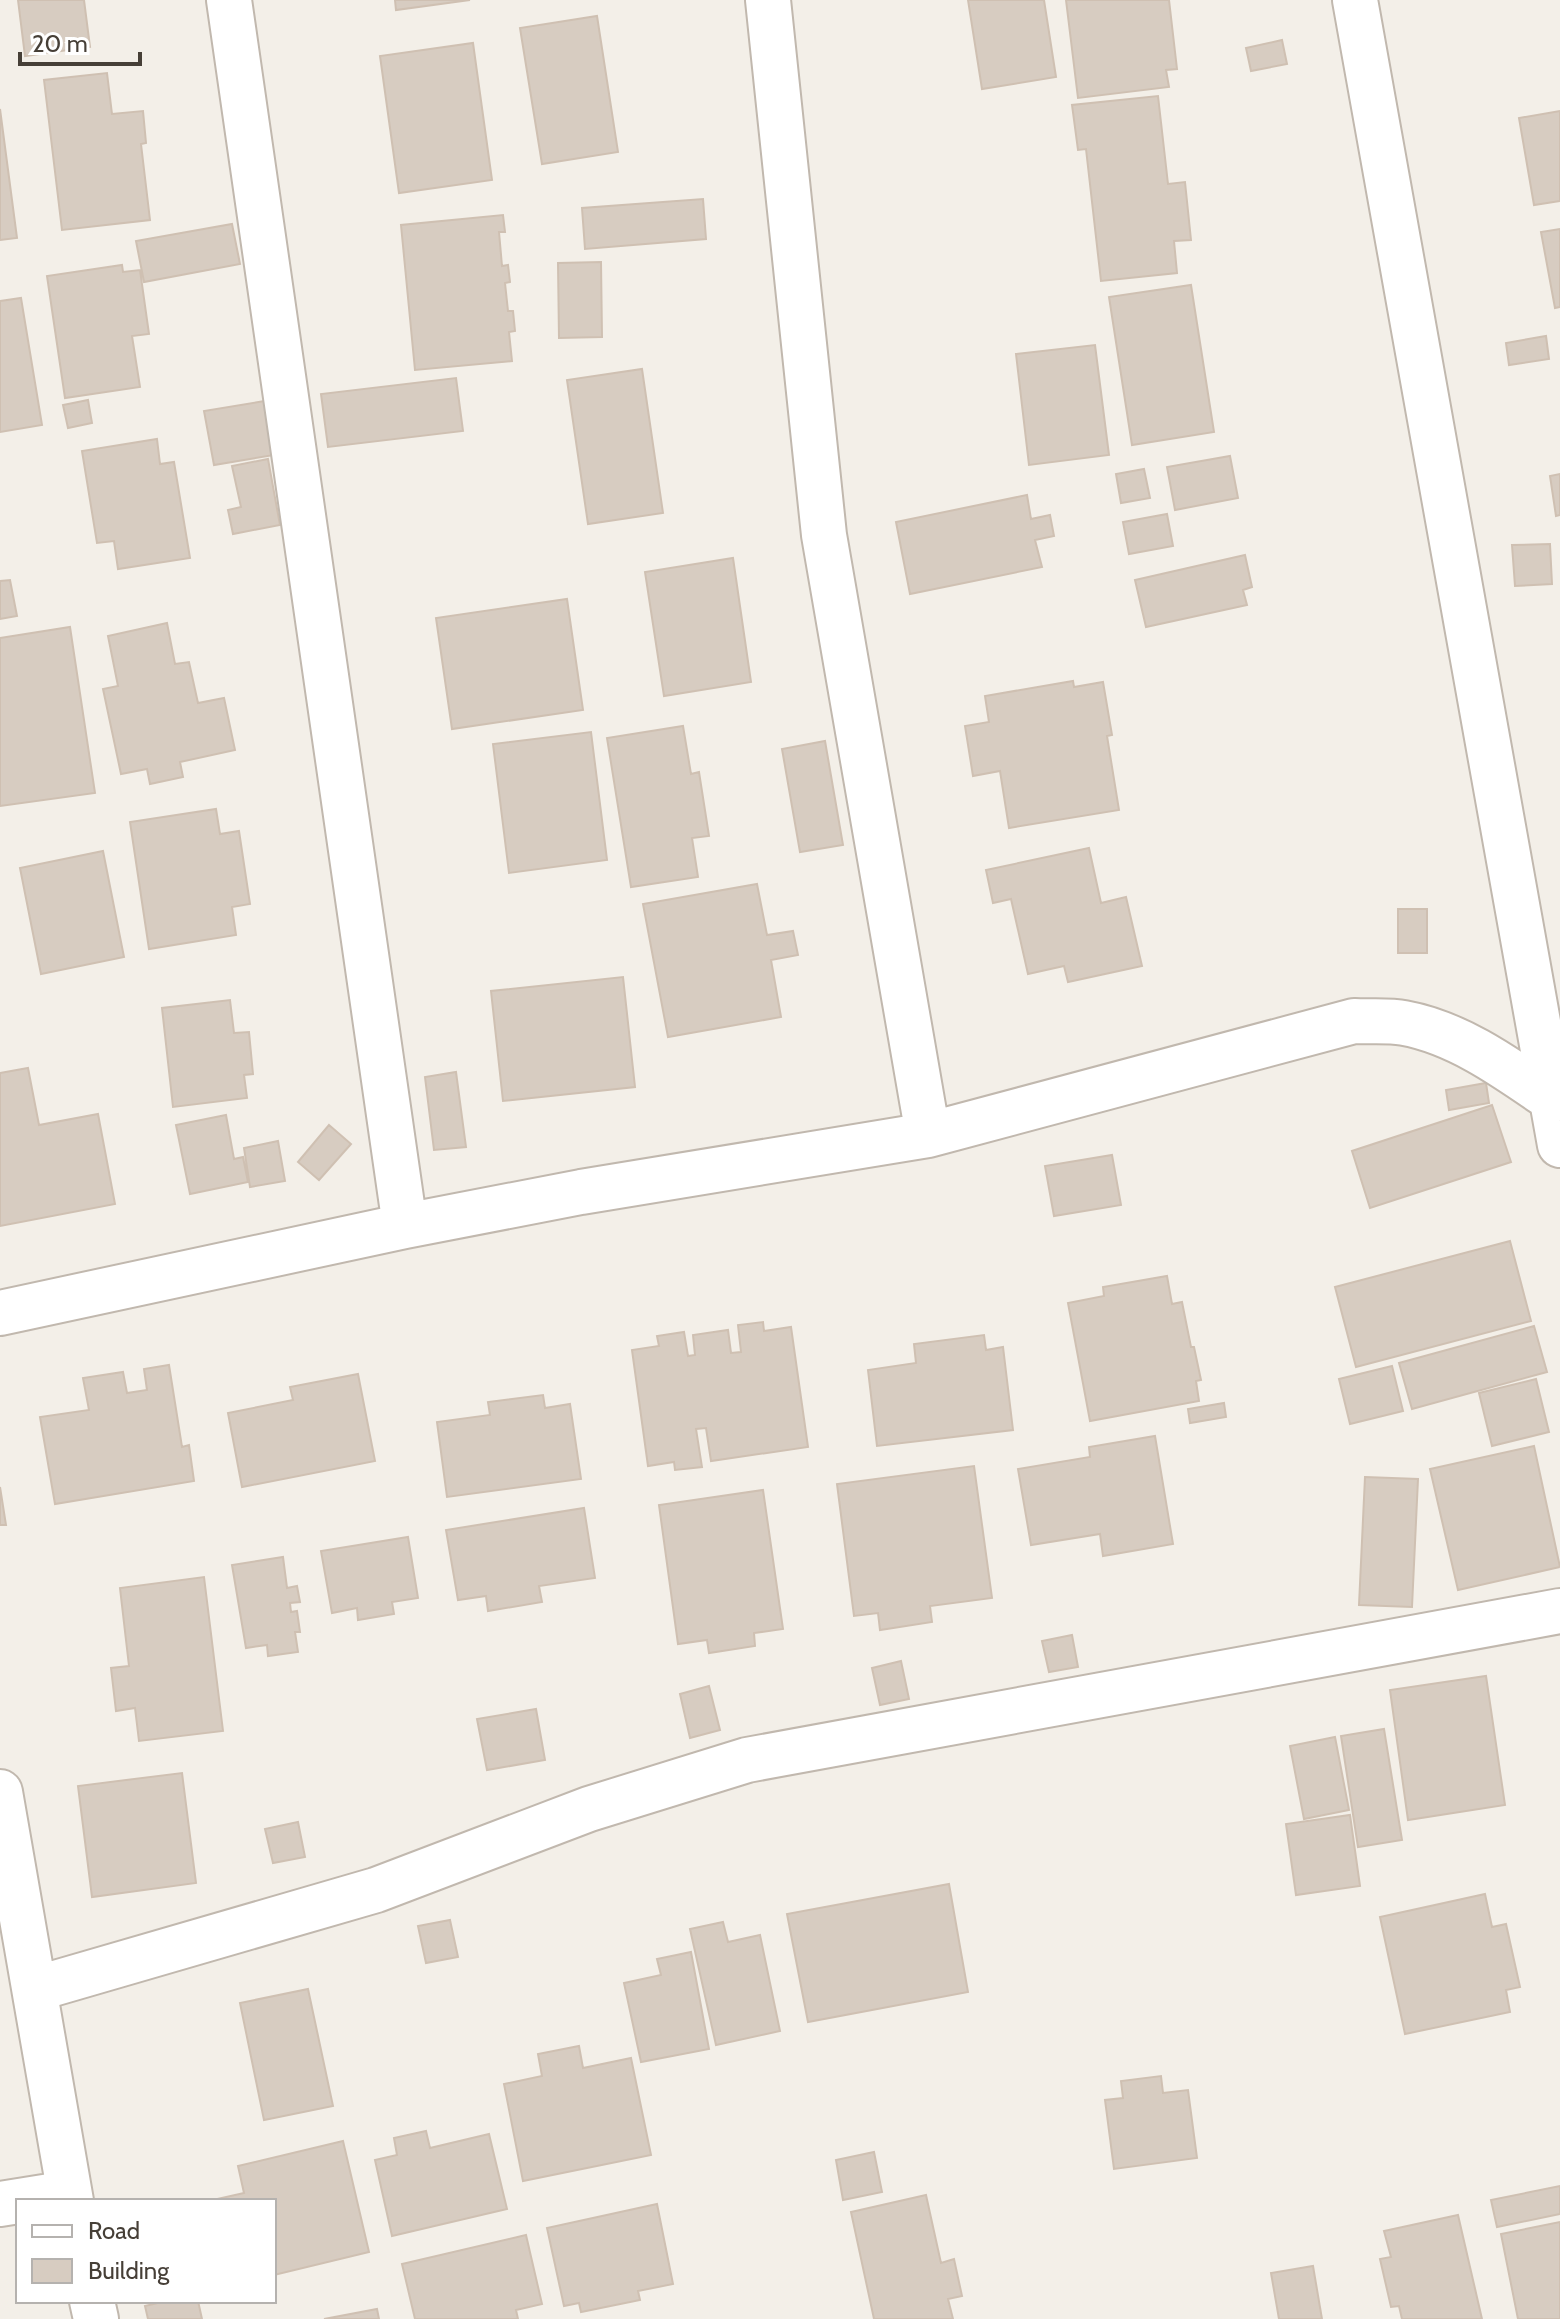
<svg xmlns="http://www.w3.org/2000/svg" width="1560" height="2319" viewBox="0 0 1560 2319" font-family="Cabin,sans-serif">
<rect width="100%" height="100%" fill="#f3efe8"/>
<path fill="#d7ccc1" stroke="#cfc0b2" stroke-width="2" d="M18,0H84L90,47L25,56Z
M395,0H470L396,10Z
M968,0H1044L1056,77L982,89Z
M1066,0H1169L1177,69L1166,70L1169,87L1078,98Z
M597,16L618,152L542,164L520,28Z
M1282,40L1287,64L1251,71L1246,48Z
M473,43L492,180L399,193L380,56Z
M107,73L112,114L143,111L146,143L141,144L150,220L62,230L44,80Z
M1158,96L1168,184L1185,182L1191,240L1174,241L1177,273L1101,281L1086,149L1078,150L1072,105Z
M0,109L17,238L0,240Z
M1560,111V201L1534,205L1519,118Z
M703,199L706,239L585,249L582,208Z
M503,215L505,232H499L502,266L508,265L510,282L505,283L508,311H513L515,331L509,332L512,361L415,370L401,225Z
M232,224L240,264L144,282L136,241Z
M1560,229V307L1555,308L1541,232Z
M601,262L602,337L559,338L558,263Z
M122,265L123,272L140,270L149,334L132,336L140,387L65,398L47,276Z
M1191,285L1214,432L1132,445L1109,297Z
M21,298L42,425L0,432V301Z
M1546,336L1549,359L1509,365L1506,343Z
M1095,345L1109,455L1029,465L1016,354Z
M642,369L663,513L588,524L567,380Z
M456,378L463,431L328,447L321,394Z
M88,400L92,423L68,428L63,405Z
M265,401L274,455L214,465L204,411Z
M157,439L160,464L174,462L190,558L118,569L114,541L97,543L82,451Z
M1230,456L1238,498L1175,510L1167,467Z
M268,459L280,525L233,534L228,510L241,507L232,466Z
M1144,469L1150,498L1121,503L1116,474Z
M1560,474V515L1556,516L1550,476Z
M1027,495L1031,519L1050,515L1054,536L1035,540L1042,567L910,594L896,522Z
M1167,514L1173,546L1129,554L1123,522Z
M1550,544L1552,584L1515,586L1512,545Z
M1245,555L1252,587L1243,590L1247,605L1146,627L1135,580Z
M733,558L751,682L664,696L645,572Z
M10,580L17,616L0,619V581Z
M567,599L583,710L452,729L436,618Z
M167,623L175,664L189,662L198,703L224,698L235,750L180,762L183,777L150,784L147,769L121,774L103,689L118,686L108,636Z
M70,627L95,793L0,806V638Z
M1073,681L1074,687L1103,682L1112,735L1107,736L1119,810L1009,828L1000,771L973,776L965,726L989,722L985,696Z
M683,726L691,774L699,772L709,836L692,838L698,877L631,887L607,738Z
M591,732L607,860L509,873L493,744Z
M825,741L843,845L800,852L782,749Z
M216,809L220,834L239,831L250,904L232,907L236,935L149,949L130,822Z
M1089,848L1101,903L1126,897L1142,966L1068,982L1064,966L1028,974L1011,899L993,903L986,870Z
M103,851L124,957L41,974L20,868Z
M757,884L767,935L793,931L798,955L771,960L781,1017L668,1037L643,904Z
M1398,909H1427V953H1398Z
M623,977L635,1087L503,1101L491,991Z
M230,1000L234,1033L249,1032L253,1074L244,1075L247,1098L173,1107L162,1008Z
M28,1068L39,1125L98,1114L115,1204L0,1226V1073Z
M456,1072L466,1147L434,1150L425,1077Z
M1486,1083L1489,1103L1449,1110L1446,1090Z
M1492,1105L1511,1162L1370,1208L1352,1151Z
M226,1115L234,1159L243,1157L248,1182L190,1194L176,1125Z
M329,1125L351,1144L319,1180L298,1162Z
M278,1141L285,1181L250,1187L244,1148Z
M1112,1155L1121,1205L1054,1216L1045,1166Z
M1510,1241L1531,1321L1356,1367L1335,1287Z
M1167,1276L1172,1304L1182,1302L1191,1347H1194L1201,1380L1196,1381L1199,1401L1090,1421L1068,1303L1104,1296L1103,1287Z
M763,1322L764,1331L791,1327L808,1447L711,1461L706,1428L696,1429L702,1467L675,1470L674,1462L648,1466L632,1350L659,1346L657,1336L684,1332L688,1356L695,1355L693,1335L728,1330L731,1353L741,1352L738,1325Z
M1534,1326L1547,1372L1412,1409L1399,1363Z
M984,1335L986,1350L1003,1347L1013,1430L877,1446L868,1370L916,1363L914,1344Z
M169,1365L182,1447L189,1445L194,1481L55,1504L40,1417L89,1410L83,1378L123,1372L127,1393L147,1390L144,1369Z
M1392,1366L1403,1411L1350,1424L1339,1379Z
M358,1374L375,1461L242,1487L228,1413L293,1400L290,1387Z
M1536,1379L1549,1432L1492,1446L1479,1393Z
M543,1395L545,1408L570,1404L581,1479L447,1497L437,1422L490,1415L488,1402Z
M1224,1403L1226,1417L1190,1423L1188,1409Z
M1155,1436L1173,1544L1103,1556L1100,1534L1031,1545L1018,1469L1090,1457L1089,1447Z
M1534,1446L1560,1567L1458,1590L1430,1469Z
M974,1466L992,1598L930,1606L932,1622L880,1630L878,1613L854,1616L837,1484Z
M1365,1477L1418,1479L1412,1607L1359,1605Z
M0,1487L6,1525H0Z
M763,1490L783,1629L754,1633L755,1646L709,1653L707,1640L678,1644L659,1505Z
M584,1508L595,1578L539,1586L542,1602L488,1611L486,1596L458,1600L446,1530Z
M408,1537L418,1598L392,1602L394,1614L358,1620L357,1608L332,1613L321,1551Z
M283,1557L287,1588L297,1586L300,1602L290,1603L291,1612L297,1611L300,1632H295L298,1652L268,1656L267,1645L246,1648L232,1565Z
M204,1577L223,1731L139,1741L135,1708L116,1711L111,1668L129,1666L120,1588Z
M1072,1635L1078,1667L1049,1672L1042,1641Z
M901,1661L909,1699L880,1705L872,1668Z
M1486,1676L1505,1805L1408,1820L1390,1690Z
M709,1686L720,1730L690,1738L680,1694Z
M536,1709L545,1760L487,1770L477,1719Z
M1384,1729L1402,1840L1358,1847L1341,1736Z
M1335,1737L1349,1810L1304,1819L1290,1746Z
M182,1773L196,1883L92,1897L78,1786Z
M1350,1815L1360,1886L1296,1895L1286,1824Z
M298,1822L305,1857L273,1863L265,1829Z
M949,1884L968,1992L808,2022L787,1914Z
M1485,1894L1492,1927L1506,1924L1520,1987L1506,1990L1510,2012L1405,2034L1380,1917Z
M450,1920L458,1957L426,1963L418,1926Z
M723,1922L728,1942L760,1935L780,2031L716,2045L690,1929Z
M691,1952L709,2049L641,2062L624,1983L661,1975L657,1959Z
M308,1989L333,2106L264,2120L240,2003Z
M579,2046L583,2068L631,2058L651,2155L523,2181L504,2084L542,2076L538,2054Z
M1161,2076L1163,2093L1188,2090L1197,2158L1114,2169L1105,2100L1123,2098L1121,2081Z
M426,2131L430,2148L489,2134L507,2209L392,2236L375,2160L397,2155L394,2138Z
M343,2141L369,2252L274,2275V2201H217V2199L244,2193L238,2166Z
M874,2152L882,2192L843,2200L836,2160Z
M1560,2186V2214L1497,2227L1491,2200Z
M926,2195L941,2263L954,2259L962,2296L948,2299L953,2319H874L851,2212Z
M657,2204L673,2284L638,2291L640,2300L581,2312L579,2303L564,2306L547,2228Z
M1458,2215L1482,2319H1402L1399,2306L1391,2307L1380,2259L1391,2257L1384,2231Z
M1560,2222V2319H1518L1501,2234Z
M526,2235L542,2304L516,2310L518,2319H415L402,2264Z
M1313,2266L1322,2319H1279L1271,2273Z
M166,2301H198L202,2319H148L145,2306Z
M377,2309L379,2319H324Z"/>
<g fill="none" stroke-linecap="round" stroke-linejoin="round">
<defs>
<path id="minor" d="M229,0L405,1226
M768,0L824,535L928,1135
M1355,0L1560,1145
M0,1313L405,1226L581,1192L928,1135L1354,1021C1370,1022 1388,1020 1404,1023C1459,1033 1508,1069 1553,1100
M0,1792L71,2201
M35,1989L376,1890L589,1809L747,1760L1560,1611
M0,2204L69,2193
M92,2301L96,2319"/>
</defs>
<use href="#minor" stroke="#c1b8ae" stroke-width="48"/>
<use href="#minor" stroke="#fff" stroke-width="44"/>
</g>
<rect x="16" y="2199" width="260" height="104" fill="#ffffff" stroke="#b5b2af" stroke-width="2"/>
<rect x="32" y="2225" width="40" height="12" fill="#ffffff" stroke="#b5b2af" stroke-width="2"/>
<text x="88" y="2239" font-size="24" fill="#463f37">Road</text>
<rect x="32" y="2259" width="40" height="24" fill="#d7ccc1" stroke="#b5b2af" stroke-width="2"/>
<text x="88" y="2279" font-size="24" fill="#463f37">Building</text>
<path d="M20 52v12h120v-12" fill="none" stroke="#463f37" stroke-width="4"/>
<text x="32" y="52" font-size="24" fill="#463f37" stroke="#ffffff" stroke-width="6" paint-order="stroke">20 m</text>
</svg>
